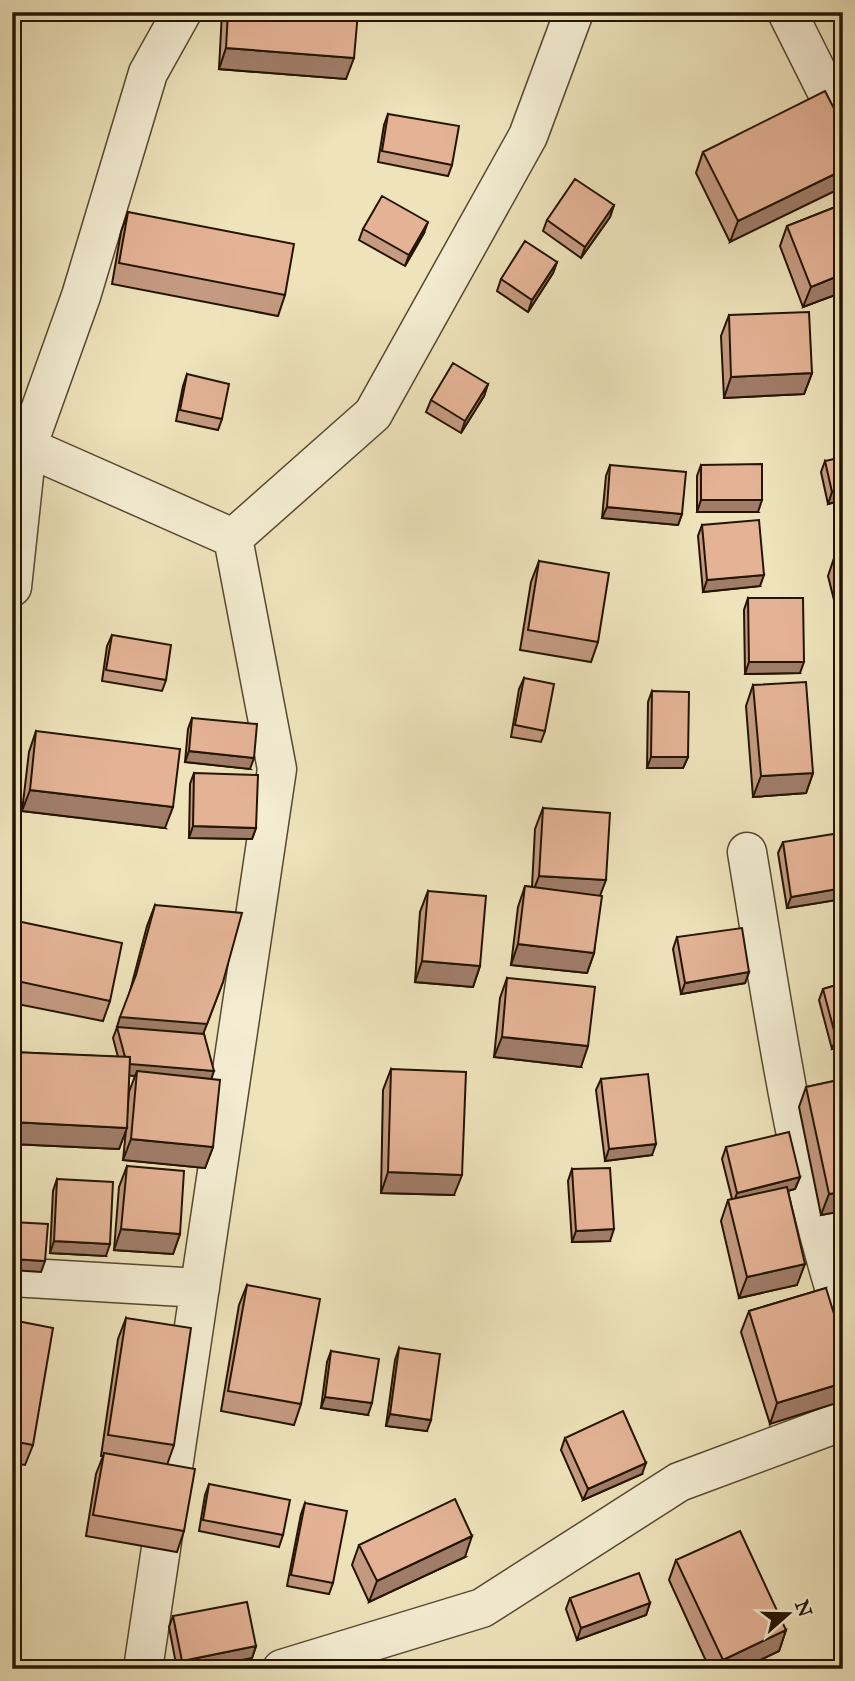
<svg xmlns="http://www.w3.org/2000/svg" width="855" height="1681" viewBox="0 0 855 1681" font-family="'IM FELL Great Primer',serif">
<rect width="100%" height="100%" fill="#eee3bb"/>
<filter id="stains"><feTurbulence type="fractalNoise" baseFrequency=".00286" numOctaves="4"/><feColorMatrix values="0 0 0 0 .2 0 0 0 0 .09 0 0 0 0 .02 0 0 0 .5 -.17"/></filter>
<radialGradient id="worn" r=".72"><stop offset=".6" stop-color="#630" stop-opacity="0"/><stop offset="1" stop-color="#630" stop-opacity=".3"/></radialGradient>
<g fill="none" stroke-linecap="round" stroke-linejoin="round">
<defs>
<path id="street" d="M787,12L843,124
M12,437L27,447L81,296L148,73L182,12
M12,587L27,447L233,538L373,414L528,136L574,12
M747,852C773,1007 794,1165 843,1316
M12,1277L200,1288
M143,1669L277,769L233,538
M282,1669L482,1608L679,1482L843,1421"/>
</defs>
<use href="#street" stroke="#57482f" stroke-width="41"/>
<use href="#street" stroke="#f4edd3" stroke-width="38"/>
</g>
<path fill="#c49a81" stroke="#251400" stroke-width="2" fill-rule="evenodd" d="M222,12H358L346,79L219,69Z
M388,114L452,165L448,176L378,162L384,125Z
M843,126L730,242L696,173L703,152Z
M843,204V292L803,307L780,246L787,226Z
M614,205L610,217L581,258L543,231L547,220Z
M128,212L285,295L278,316L112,284L121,232Z
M363,229L424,233L405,266L359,240Z
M557,262L553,273L528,312L497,291L501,279Z
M729,315L812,373L804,394L724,398L721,336Z
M187,374L222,419L218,430L176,421L183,386Z
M488,384L484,396L461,433L426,412L431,400Z
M825,461L843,500L828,504L821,472Z
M610,465L682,514L678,525L602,518L606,476Z
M701,465L758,512H697V476Z
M702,525L760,586L703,592L698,536Z
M843,553V636L828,576L835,555Z
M539,561L598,642L591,662L520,650L531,582Z
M748,598L800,673L745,674L744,610Z
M112,635L166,680L162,691L102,681L107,646Z
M524,678L545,731L541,742L511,737L519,689Z
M753,685L813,773L806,793L753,797L746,706Z
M652,691L688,757L683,768H647L648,702Z
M192,718L250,769L185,762L188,729Z
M36,731L165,828L22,811L29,752Z
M194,773L256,828L252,839L189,838L190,784Z
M543,808L600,896L594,953L587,973L511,965L518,907L525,886L532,887L535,829Z
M783,842L843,847V899L787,908L778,853Z
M428,891L480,966L473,987L415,982L420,912Z
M155,905L204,1034L211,1079L213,1147L205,1168L123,1160L126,1130L119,1149L12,1144V1052L118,1057L113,1038L129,995L147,926ZM129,1075L135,1076L129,1092L127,1115Z
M12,920L110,1001L103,1021L12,1003Z
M677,937L749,972L745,983L681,994L673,949Z
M507,978L581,1067L494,1057L500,998Z
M843,983V1046L832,1049L819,1000L823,989Z
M391,1069L454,1195L381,1193L383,1090Z
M601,1079L652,1155L605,1161L596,1090Z
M843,1079V1211L821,1215L799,1107L806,1087Z
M726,1147L800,1177L795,1189L788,1191L797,1285L739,1298L721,1221L728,1200L732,1199L722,1159Z
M127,1166L180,1234L173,1254L114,1250L119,1187Z
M572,1169L610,1241L572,1242L568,1181Z
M57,1179L106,1256L50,1253L53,1191Z
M247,1285L301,1404L294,1425L221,1411L239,1305Z
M826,1288L770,1424L741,1332L749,1311Z
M126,1318L174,1445L167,1465L184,1531L177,1552L86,1536L96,1474L103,1456H101L118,1339Z
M12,1320L33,1445L25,1465L12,1463Z
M399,1348L427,1431L386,1426L395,1360Z
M331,1351L368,1415L321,1408L327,1362Z
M565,1438L642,1474L583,1500L561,1450Z
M209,1484L283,1535L279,1547L199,1531L205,1495Z
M305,1503L333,1583L329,1594L287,1586L301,1514Z
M359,1545L465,1557L369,1602L352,1565Z
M676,1560L786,1630L779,1651L741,1669H686L706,1661L669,1580Z
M570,1598L650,1603L646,1615L577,1640L566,1609Z
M173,1616L256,1646L252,1658L195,1669H177L169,1627Z"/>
<path fill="#a07d69" stroke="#251400" stroke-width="2" d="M226,48L354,58L346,79L219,69Z
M843,170V187L730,242L738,221Z
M614,205L610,217L581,258L585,247Z
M428,222L424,233L405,266L409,255Z
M557,262L553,273L528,312L532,300Z
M843,274V292L803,307L811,287Z
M812,373L804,394L724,398L731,377Z
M488,384L484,396L461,433L465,421Z
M843,490V500L828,504L832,492Z
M701,500H762L758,512H697Z
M607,507L682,514L678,525L602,518Z
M764,575L760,586L703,592L707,580Z
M749,662H804L800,673L745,674Z
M189,751L254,758L250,769L185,762Z
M651,757H688L683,768H647Z
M813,773L806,793L753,797L761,776Z
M30,790L173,807L165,828L22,811Z
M193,826L256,828L252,839L189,838Z
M539,876L606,880L598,901L531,897Z
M843,888V899L787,908L791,897Z
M518,944L594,953L587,973L511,965Z
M422,961L480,966L473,987L415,982Z
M749,972L745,983L681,994L685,983Z
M223,982L199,1045L117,1027L120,1017Z
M843,1036V1046L832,1049L836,1038Z
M502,1037L588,1046L581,1067L494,1057Z
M127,1063L214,1071L210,1083L137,1071L135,1076L123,1075Z
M12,1122L127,1128L119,1149L12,1144Z
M131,1139L213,1147L205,1168L123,1160Z
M656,1144L652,1155L605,1161L609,1149Z
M388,1172L462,1175L454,1195L381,1193Z
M800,1177L795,1189L733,1204L737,1193Z
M843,1192V1211L821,1215L829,1194Z
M121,1229L180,1234L173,1254L114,1250Z
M614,1229L610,1241L572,1242L576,1231Z
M54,1241L110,1244L106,1256L50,1253Z
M12,1259L45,1261L41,1272L12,1270Z
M805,1264L797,1285L739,1298L747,1277Z
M843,1383V1401L770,1424L777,1403Z
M325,1397L372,1403L368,1415L321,1408Z
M390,1414L431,1420L427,1431L386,1426Z
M646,1463L642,1474L583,1500L588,1489Z
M472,1536L465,1557L369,1602L377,1581Z
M650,1603L646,1615L577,1640L581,1628Z
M786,1630L779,1651L741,1669H720L723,1660Z
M256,1646L252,1658L195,1669H179L182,1661Z"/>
<path fill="#e4b396" stroke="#251400" stroke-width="2" d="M228,12H358L354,58L226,48Z
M825,91L843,126V170L738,221L703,152Z
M388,114L459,126L452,165L382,151Z
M575,179L614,205L585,247L547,220Z
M382,196L428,222L409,255L363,229Z
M843,204V274L811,287L787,226Z
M128,212L294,244L285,295L119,263Z
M525,241L557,262L532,300L501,279Z
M809,312L812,373L731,377L729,315Z
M453,363L488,384L465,421L431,400Z
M187,374L229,384L222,419L180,410Z
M843,457V490L832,492L825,461Z
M762,464V500H701V465Z
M610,465L686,472L682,514L607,507Z
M759,520L764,575L707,580L702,525Z
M843,553V585L835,555Z
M539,561L609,573L598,642L528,630Z
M748,598H803L804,662H749Z
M112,635L171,645L166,680L106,670Z
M524,678L554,684L545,731L515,725Z
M806,682L813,773L761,776L753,685Z
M652,691L689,692L688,757H651Z
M192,718L257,724L254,758L189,751Z
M36,731L180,749L173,807L30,790Z
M194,773L258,775L256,828L193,826Z
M543,808L610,813L606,880L539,876Z
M840,833L843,847V888L791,897L783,842Z
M525,886L602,896L594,953L518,944Z
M428,891L486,896L480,966L422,961Z
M155,905L242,913L223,982L207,1024L120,1017L136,975Z
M12,920L122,943L110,1001L12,980Z
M742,928L749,972L685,983L677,937Z
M507,978L595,987L588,1046L502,1037Z
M843,983V1036L836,1038L823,989Z
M117,1027L204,1034L214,1071L130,1064V1057H125Z
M12,1052L130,1057L127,1128L12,1122Z
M391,1069L466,1072L462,1175L388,1172Z
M137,1071L220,1080L213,1147L131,1139Z
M648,1074L656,1144L609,1149L601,1079Z
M843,1079V1192L829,1194L806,1087Z
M789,1132L800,1177L737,1193L726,1147Z
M127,1166L184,1171L180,1234L121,1229Z
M610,1168L614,1229L576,1231L572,1169Z
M57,1179L113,1182L110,1244L54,1241Z
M787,1187L805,1264L747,1277L728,1200Z
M12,1222L48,1224L45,1261L12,1259Z
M247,1285L320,1299L301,1404L228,1391Z
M826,1288L843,1343V1383L777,1403L749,1311Z
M126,1318L191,1328L174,1445L108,1435Z
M12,1320L53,1328L33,1445L12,1441Z
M399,1348L440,1354L431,1420L390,1414Z
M331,1351L379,1359L372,1403L325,1397Z
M623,1411L646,1463L588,1489L565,1438Z
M104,1453L195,1469L184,1531L93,1515Z
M209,1484L290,1500L283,1535L203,1520Z
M455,1499L472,1536L377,1581L359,1545Z
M305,1503L347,1511L333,1583L291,1575Z
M740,1531L786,1630L723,1660L676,1560Z
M639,1573L650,1603L581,1628L570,1598Z
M247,1602L256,1646L182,1661L173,1616Z
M707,1661L710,1669H686Z"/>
<rect width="855" height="1681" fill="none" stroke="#eee3bb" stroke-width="42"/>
<rect x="14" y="14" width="827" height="1653" fill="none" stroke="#251400" stroke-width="3.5"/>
<rect x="21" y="21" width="813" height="1639" fill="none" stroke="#251400" stroke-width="2"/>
<g transform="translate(788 1614) rotate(70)" stroke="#f4edd3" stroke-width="5" paint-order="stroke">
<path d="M0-5L12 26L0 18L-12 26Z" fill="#251400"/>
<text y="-10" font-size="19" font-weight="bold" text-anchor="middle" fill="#251400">N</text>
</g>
<rect width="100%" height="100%" filter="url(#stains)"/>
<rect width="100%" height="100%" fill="url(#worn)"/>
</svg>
